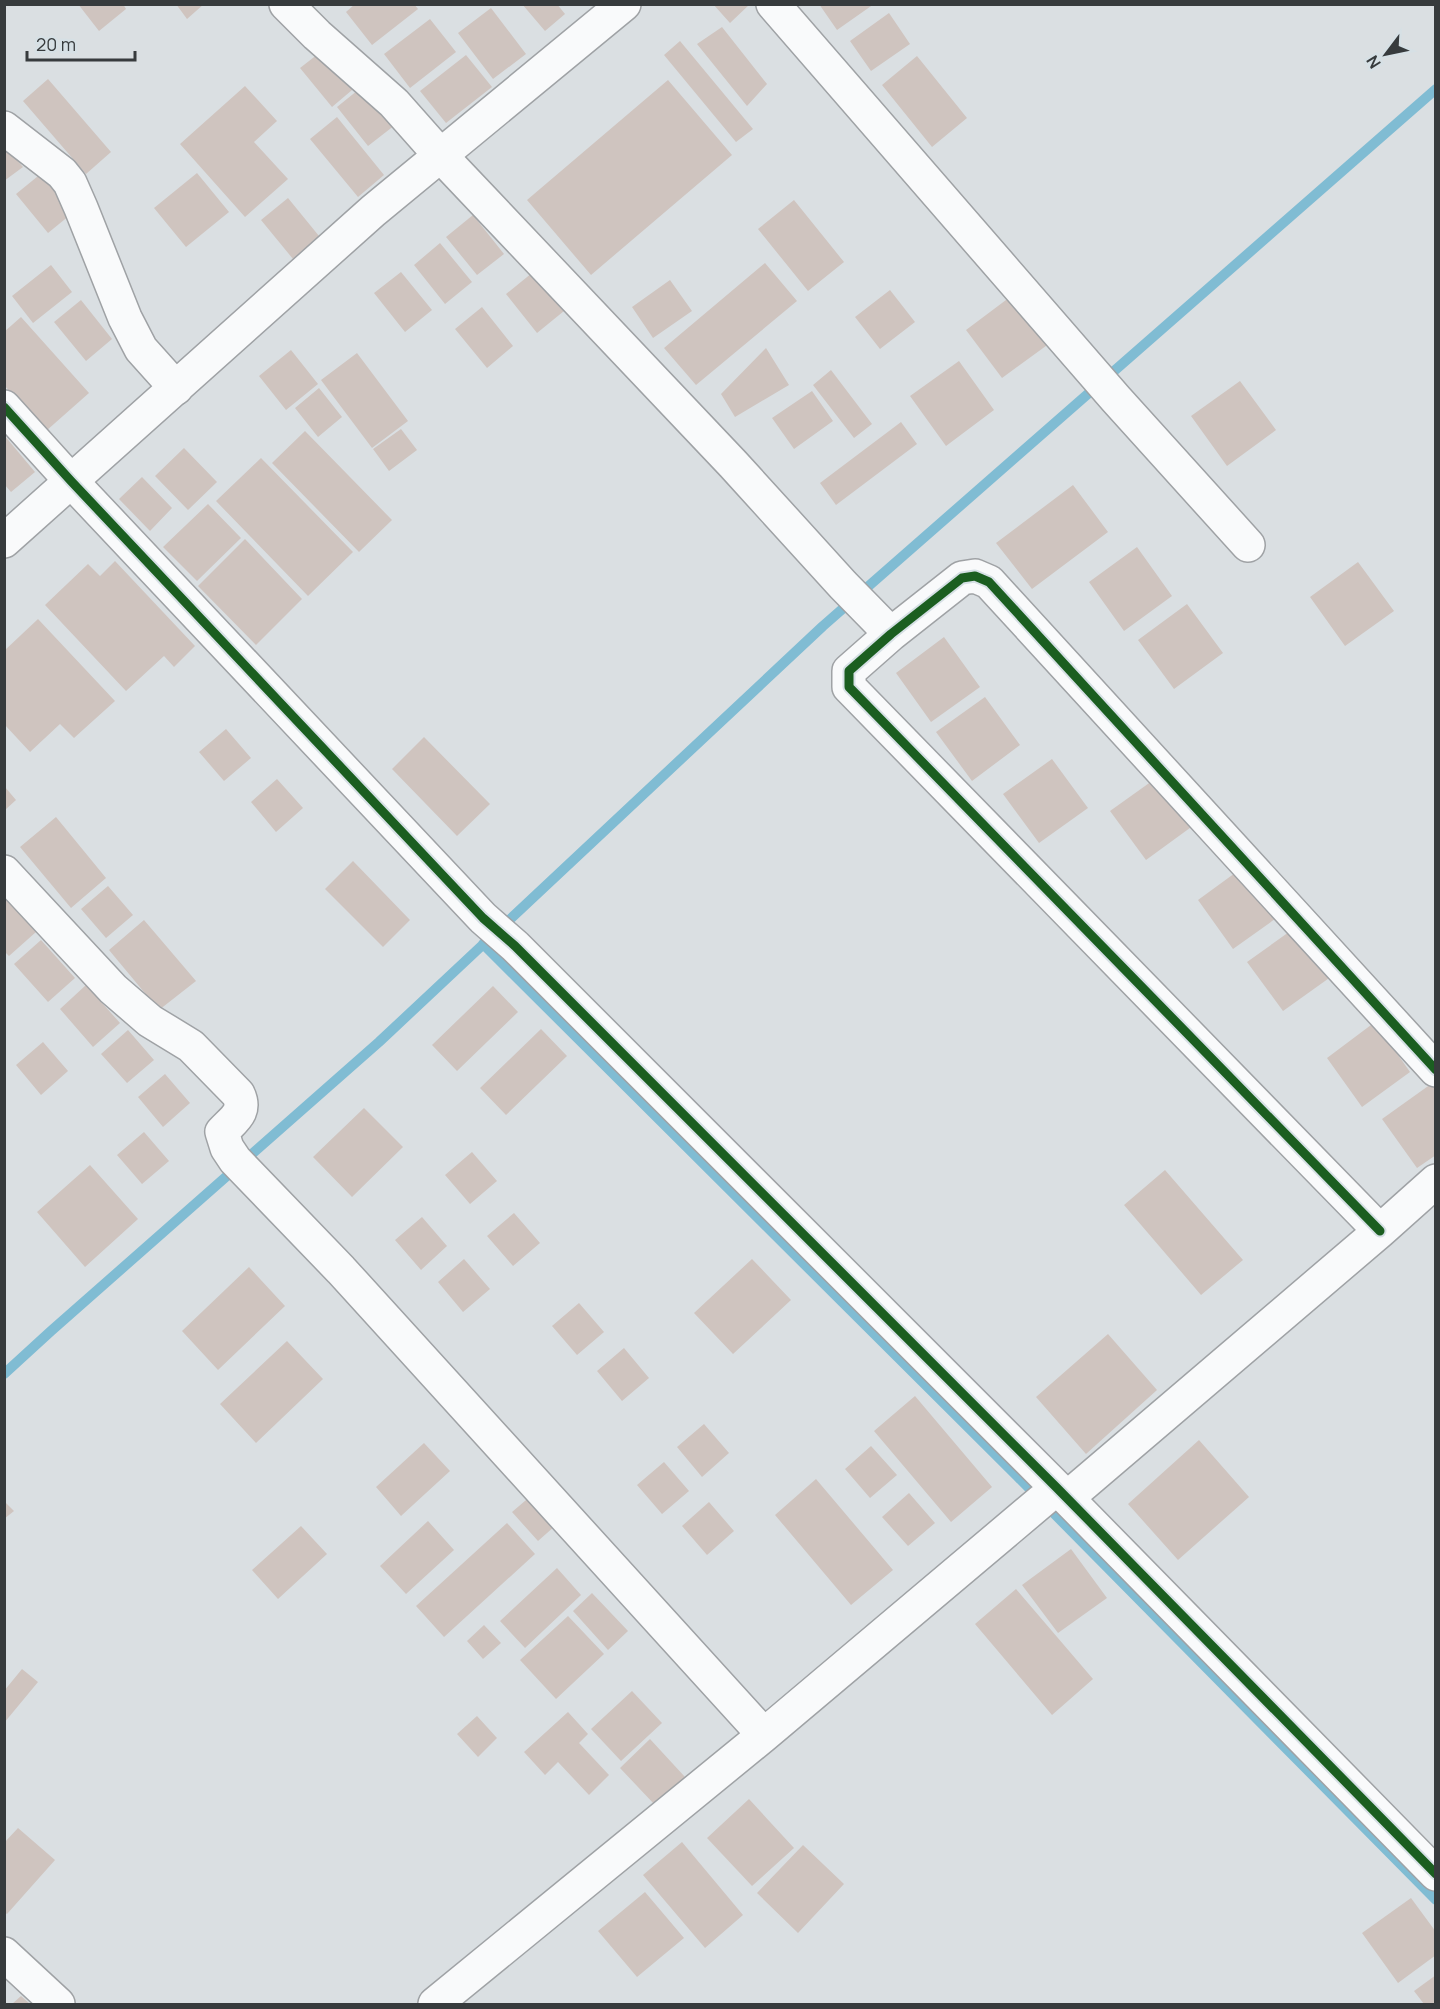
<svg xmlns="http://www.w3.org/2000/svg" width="1440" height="2009" viewBox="0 0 1440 2009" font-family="Manrope,sans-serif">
<rect width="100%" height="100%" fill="#dadfe2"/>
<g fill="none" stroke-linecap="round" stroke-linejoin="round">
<path stroke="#80bcd3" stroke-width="10" d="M483,944L1017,1476L1436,1900
M4,1374L51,1331L379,1042L823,626L1436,89"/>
</g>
<path fill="#cfc4bf" d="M78,4H123L126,9L99,31Z
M176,4H204L187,19Z
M355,4H414L418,9L372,45L346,12Z
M522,4H557L565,14L545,31Z
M713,4H750L730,23Z
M819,4H874L837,30Z
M491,8L526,54L493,79L458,33Z
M889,13L910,44L871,71L850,41Z
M430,19L456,52L410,88L384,54Z
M722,27L767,84L747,106L697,44Z
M680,41L753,129L736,142L664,55Z
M327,47L358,85L332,107L300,68Z
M466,55L492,87L446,123L420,91Z
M917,56L967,118L932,147L882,85Z
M48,79L111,152L86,174L23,101Z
M668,80L732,155L591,275L527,200Z
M245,86L277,121L254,142L288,179L245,217L180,144Z
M363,86L395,125L368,146L337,107Z
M337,117L384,175L358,197L310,139Z
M4,145L23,167L4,181Z
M43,172L75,211L48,233L16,194Z
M197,173L229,212L186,247L154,208Z
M288,198L319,236L293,259L261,220Z
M794,200L844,262L808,291L758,229Z
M473,215L504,254L477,275L446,237Z
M440,243L472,282L445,304L414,265Z
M765,263L797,301L696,385L664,348Z
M51,265L72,292L33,323L12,296Z
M401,272L432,310L405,332L374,293Z
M532,273L564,311L537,333L506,294Z
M670,280L692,311L653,338L632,307Z
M890,290L915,322L880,349L855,317Z
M1014,294L1050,343L1002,378L966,330Z
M81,300L112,339L86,361L54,322Z
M482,307L513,346L487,368L455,329Z
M21,317L89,393L46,431L4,385V332Z
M766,348L789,385L735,417L721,394Z
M291,350L318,384L286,410L259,376Z
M357,353L408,421L372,448L321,380Z
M959,361L994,410L946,446L910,396Z
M831,370L872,424L854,438L813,385Z
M1240,381L1276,430L1227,466L1191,416Z
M319,388L342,417L318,437L295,408Z
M812,391L833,421L794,449L772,418Z
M901,422L917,444L836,505L820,483Z
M401,429L417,450L389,471L373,449Z
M305,431L392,520L359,552L272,463Z
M4,435L35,472L11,492L4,484Z
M184,448L217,482L188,510L155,476Z
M261,458L353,552L308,596L216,501Z
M142,477L172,508L150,531L119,499Z
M1073,485L1108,532L1032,589L996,543Z
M208,504L241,538L197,581L163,547Z
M245,539L302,599L256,645L198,586Z
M1137,547L1172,596L1124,631L1089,582Z
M115,561L195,646L174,667L164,656L126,691L45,605L88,564L100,576Z
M1358,562L1394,611L1345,646L1310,597Z
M1187,604L1223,653L1174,689L1138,640Z
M38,619L115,701L74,738L60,724L30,752L4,724V651Z
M944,637L980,687L931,722L896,673Z
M985,697L1020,745L972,781L936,732Z
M226,729L251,758L224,781L199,752Z
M424,737L490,804L457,836L392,769Z
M1052,759L1088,808L1039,843L1003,794Z
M1159,776L1194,825L1146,860L1110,811Z
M277,779L303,808L276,832L251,802Z
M5,787L16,800L5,810Z
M56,817L106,878L71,908L20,847Z
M353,861L410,920L383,947L325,889Z
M1246,865L1282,914L1233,949L1198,900Z
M108,886L133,915L106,938L81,909Z
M4,897L36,932L9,956L4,951Z
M144,920L196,981L159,1010L109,950Z
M1296,927L1332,976L1283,1011L1247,962Z
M41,940L75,978L48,1002L14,964Z
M86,985L120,1023L93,1047L60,1009Z
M493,986L518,1012L457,1071L432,1045Z
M1375,1022L1410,1072L1362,1107L1327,1058Z
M541,1029L567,1056L506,1115L480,1088Z
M128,1030L154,1060L127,1083L101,1054Z
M43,1042L68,1071L41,1095L16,1065Z
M165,1074L190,1103L163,1127L138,1097Z
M1431,1084L1436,1090V1155L1417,1168L1382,1119Z
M364,1108L403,1147L352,1197L313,1157Z
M144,1132L169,1161L142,1184L117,1155Z
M472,1152L497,1181L470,1204L445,1175Z
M90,1165L138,1219L85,1267L37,1212Z
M1165,1170L1243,1260L1201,1295L1124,1205Z
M514,1213L540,1243L513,1266L487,1236Z
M422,1217L447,1246L421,1270L395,1240Z
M464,1259L490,1289L463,1312L438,1282Z
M752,1259L791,1300L733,1354L694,1313Z
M249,1267L285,1306L218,1370L182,1331Z
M579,1303L604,1332L577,1355L552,1326Z
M1108,1334L1157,1390L1086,1454L1036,1397Z
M287,1341L323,1379L256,1443L220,1404Z
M624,1348L649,1378L622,1401L597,1371Z
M915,1396L992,1487L951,1522L874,1431Z
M704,1424L729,1453L702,1477L677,1447Z
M1199,1440L1249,1497L1178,1560L1128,1504Z
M424,1443L450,1471L401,1516L376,1487Z
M871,1446L897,1475L870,1498L845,1469Z
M664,1462L689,1491L662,1514L637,1485Z
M816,1479L893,1570L851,1605L775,1515Z
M539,1489L564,1518L538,1541L512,1512Z
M909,1493L935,1523L908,1546L882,1517Z
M4,1501L14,1511L4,1519Z
M709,1502L734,1531L707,1555L682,1526Z
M428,1521L454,1550L406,1594L380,1566Z
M507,1523L535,1554L444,1637L416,1606Z
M301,1526L327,1554L278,1599L252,1570Z
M1071,1549L1107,1598L1058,1633L1022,1585Z
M557,1568L581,1595L525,1648L500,1621Z
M1016,1589L1093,1679L1052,1715L975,1624Z
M592,1593L628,1631L608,1650L573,1611Z
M568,1616L604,1654L556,1699L520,1660Z
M484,1625L501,1643L483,1659L467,1641Z
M22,1669L38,1682L4,1723V1691Z
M632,1691L662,1723L621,1761L591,1729Z
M568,1712L588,1734L579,1743L609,1775L589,1795L558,1762L545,1775L524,1752Z
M477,1716L497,1738L478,1757L457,1734Z
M650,1739L685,1777L655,1805L620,1768Z
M749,1799L794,1848L752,1886L707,1838Z
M18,1828L55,1860L7,1914L4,1912V1843Z
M682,1842L743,1915L705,1948L643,1875Z
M803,1845L844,1884L798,1933L757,1893Z
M645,1892L684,1938L637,1977L598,1931Z
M1411,1898L1436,1932V1955L1398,1983L1362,1933Z
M1436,1975V2004H1424L1414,1991Z
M21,1996L30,2004H12Z"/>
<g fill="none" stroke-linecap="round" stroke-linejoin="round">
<defs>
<path id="minor" d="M286,4L317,35L394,103L441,156L733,464L843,585L891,634
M773,4L1116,399L1248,545
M4,128L62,173L70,183L81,208L125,318L141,349L176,388
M4,407L71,481L483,918L515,946L1057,1488L1436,1874
M4,872L113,989L150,1021L191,1046L238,1094C247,1112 234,1119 222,1132L227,1148L235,1160L341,1270L764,1735
M1380,1231L849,687V671L891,634L962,578L975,576L989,582L1436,1070
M1067,1498L1380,1231L1436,1181
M4,1954L58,2004
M435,2004L764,1735L1057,1488"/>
<path id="tertiary" d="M4,541L373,211L624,4"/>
</defs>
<use href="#minor" stroke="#9fa2a5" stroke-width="36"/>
<use href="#tertiary" stroke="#9fa2a5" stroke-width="36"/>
<use href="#minor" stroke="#f9fafb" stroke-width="33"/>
<use href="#tertiary" stroke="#f9fafb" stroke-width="33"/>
<defs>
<path id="cycleway" d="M4,407L71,481L483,918L515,946L1057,1488L1436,1874
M1380,1231L849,687V671L891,634L962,578L975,576L989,582L1436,1070"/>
</defs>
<use href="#cycleway" stroke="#d6e0e5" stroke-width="13"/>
<use href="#cycleway" stroke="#1b5e20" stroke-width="9"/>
</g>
<rect width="1440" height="2009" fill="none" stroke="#373b3d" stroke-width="12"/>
<g transform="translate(1386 54) rotate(238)" stroke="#d6e0e5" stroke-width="4.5" paint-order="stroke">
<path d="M0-4.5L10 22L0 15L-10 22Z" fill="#373b3d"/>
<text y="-9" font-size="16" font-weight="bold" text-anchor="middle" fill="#373b3d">N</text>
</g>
<path d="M27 51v9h108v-9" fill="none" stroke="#373b3d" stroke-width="3"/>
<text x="36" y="51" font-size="18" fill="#373b3d" stroke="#d6e0e5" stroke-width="4.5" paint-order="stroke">20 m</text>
</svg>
